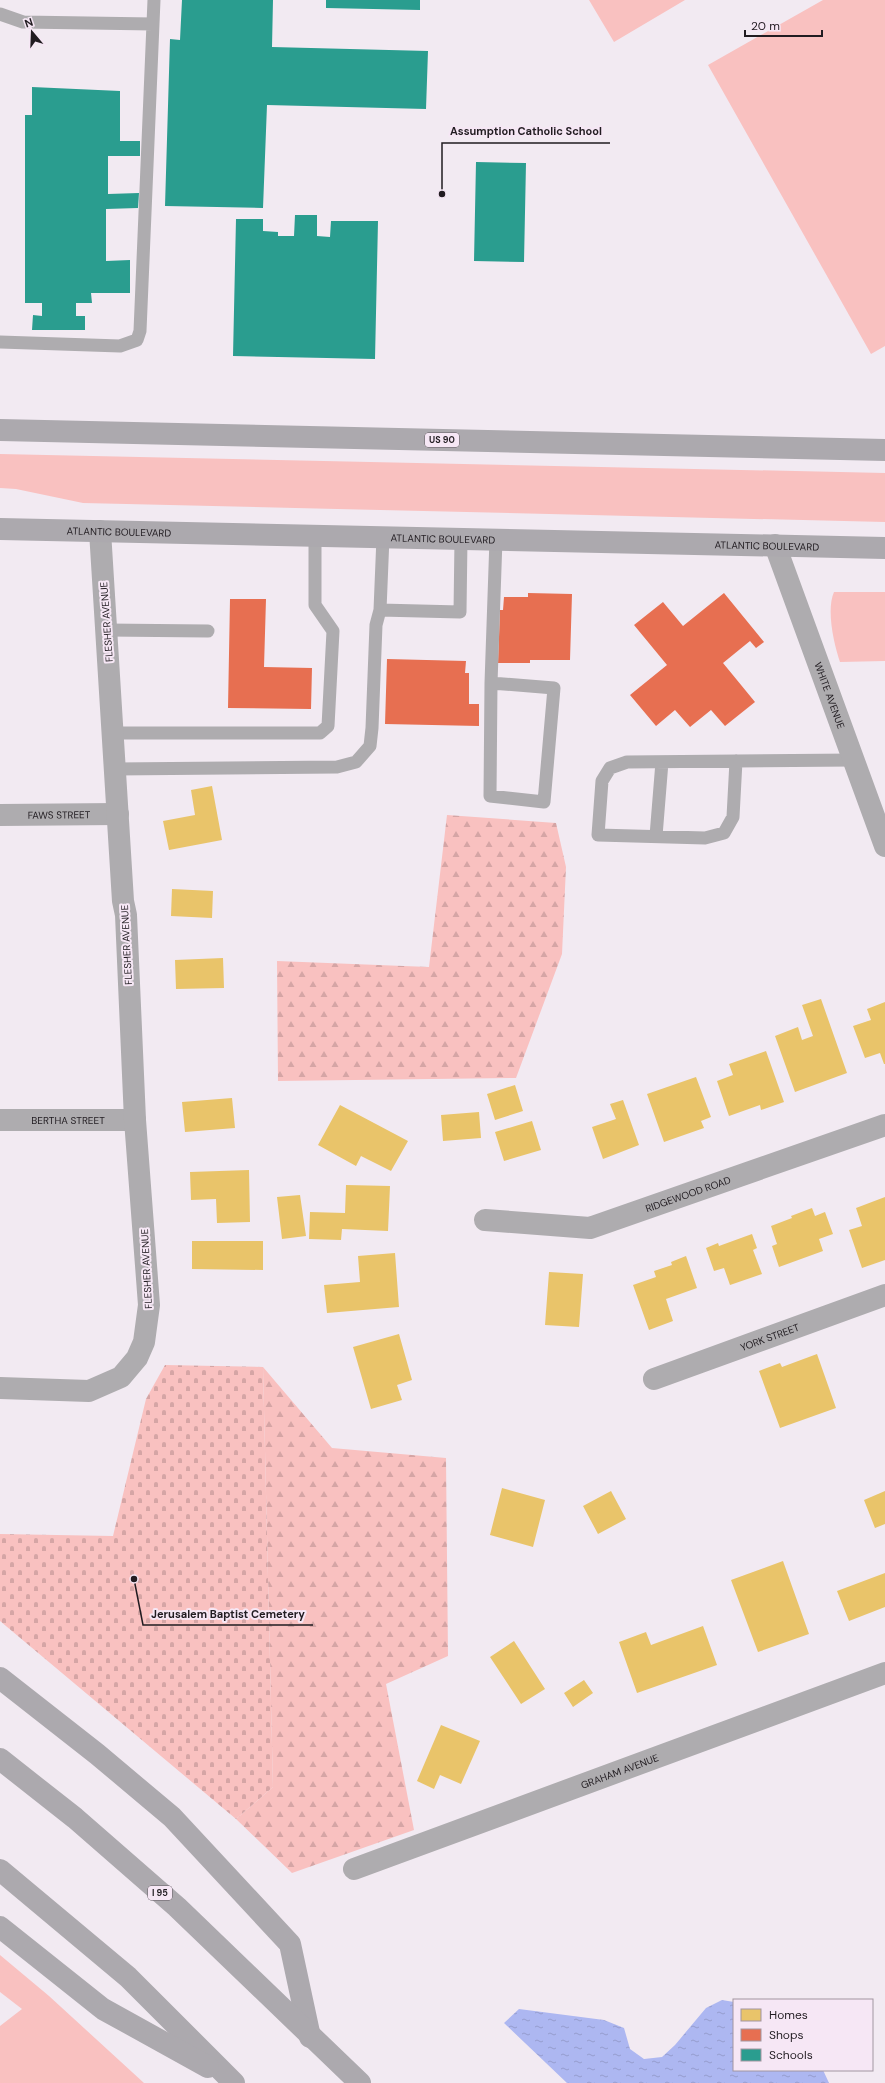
<svg xmlns="http://www.w3.org/2000/svg" width="885" height="2083" viewBox="0 0 885 2083" font-family="'DM Sans',sans-serif">
<defs>
<pattern id="forest-firs" width="22" height="20" patternUnits="userSpaceOnUse"><rect width="22" height="20" fill="#f9c1c0"/><path d="M5 1l3.5 6h-7zM16 11l3.5 6h-7z" fill="#d5a5a5"/></pattern>
<pattern id="cemetery-stones" width="16" height="16" patternUnits="userSpaceOnUse"><rect width="16" height="16" fill="#f9c1c0"/><path d="M2 7V4a2 2 0 0 1 4 0v3zM10 15v-3a2 2 0 0 1 4 0v3z" fill="#d5a5a5"/></pattern>
<pattern id="water-ripples" width="26" height="14" patternUnits="userSpaceOnUse"><rect width="26" height="14" fill="#adb7f1"/><path d="M2 4q2-2 4 0t4 0M15 11q2-2 4 0t4 0" fill="none" stroke="#959dce"/></pattern>
</defs>
<rect width="100%" height="100%" fill="#f2eaf2"/>
<path fill="#f9c1c0" d="M589,0H685L614,42Z
M823,0H885V346L871,354L708,65Z
M0,454L885,473V522L83,503L16,489L0,488Z
M834,592H885V661L840,662C834,644 826,610 834,592Z
M0,1955L49,1996L144,2083H0V2026L22,2009L0,1992Z"/>
<path fill="url(#forest-firs)" d="M447,815L556,823L566,867L562,954L516,1078L278,1081L277,961L429,967Z
M263,1367L332,1448L446,1458L448,1656L386,1684L414,1830L292,1873L236,1819L273,1787Z"/>
<path fill="url(#cemetery-stones)" d="M165,1365L263,1367L273,1787L236,1819L0,1621V1534L113,1536L146,1399Z"/>
<path fill="url(#water-ripples)" d="M722,2000L734,2002V2070H823L829,2083H567L504,2023L519,2009L604,2020L624,2028L630,2049L644,2059L662,2057L675,2045L706,2008Z"/>
<path fill="#e9c46a" d="M212,786L222,840L169,850L163,821L195,815L191,790Z
M172,889L213,891L212,918L171,916Z
M223,958L224,988L176,989L175,960Z
M821,999L847,1073L795,1092L775,1036L798,1027L802,1040L813,1036L802,1005Z
M885,1002V1064H884L880,1053L865,1058L853,1026L871,1020L867,1009Z
M766,1051L784,1102L761,1110L760,1105L729,1116L717,1081L733,1075L729,1064Z
M696,1077L711,1117L701,1121L704,1128L664,1142L647,1094Z
M515,1085L523,1111L495,1120L487,1094Z
M232,1098L235,1128L185,1132L182,1102Z
M623,1100L639,1145L603,1159L592,1127L616,1119L610,1104Z
M340,1105L408,1141L391,1171L361,1156L356,1166L318,1145Z
M479,1112L481,1138L443,1141L441,1115Z
M532,1121L541,1150L504,1161L495,1132Z
M249,1170L250,1222L217,1223L216,1199L191,1200L190,1172Z
M346,1185L390,1186L388,1231L342,1229L341,1240L309,1239L310,1212L345,1213Z
M300,1195L306,1236L282,1239L277,1197Z
M885,1197V1260L862,1268L849,1230L862,1226L856,1208Z
M812,1208L815,1216L825,1212L833,1234L819,1239L823,1251L779,1267L772,1246L777,1244L771,1226L792,1218L791,1216Z
M752,1234L757,1248L753,1250L762,1274L730,1285L724,1268L714,1271L706,1248L718,1243L719,1246Z
M192,1241H263V1270L192,1269Z
M395,1253L399,1307L327,1313L324,1285L360,1282L358,1256Z
M686,1256L697,1288L666,1299L673,1321L649,1330L633,1285L656,1277L654,1271L672,1265L671,1262Z
M549,1272L583,1274L579,1327L545,1325Z
M399,1334L412,1380L397,1385L402,1400L371,1409L353,1347Z
M817,1354L836,1408L780,1428L759,1371L780,1363L782,1367Z
M502,1488L545,1500L533,1547L490,1535Z
M611,1491L626,1519L598,1534L583,1506Z
M885,1491V1524L875,1528L864,1500Z
M783,1561L809,1634L758,1652L731,1580Z
M885,1573V1607L849,1621L837,1591Z
M703,1626L717,1665L637,1693L619,1642L646,1632L651,1645Z
M514,1641L545,1689L521,1704L490,1657Z
M584,1680L593,1693L573,1707L564,1693Z
M441,1725L480,1741L461,1784L440,1775L434,1789L417,1781Z"/>
<path fill="#e76f51" d="M528,593L572,594L570,660H530V663H498L500,610H503L504,597H528Z
M724,593L764,642L756,648L750,641L723,663L755,702L725,726L711,710L690,727L675,710L656,726L630,695L667,665L634,625L663,602L683,626Z
M230,599H266L264,667L312,668L311,709L228,708Z
M387,659L466,661L465,673H469V704H479V726L385,724Z"/>
<path fill="#2a9d8f" d="M182,0H273L272,47L428,51L426,109L267,105L263,208L165,206L170,39L180,40Z
M326,0H420V10L326,8Z
M32,87L120,91V141H140V156H108V194L139,193L138,208L106,209V261L130,260V293H91L92,303H76V316H85V330H32L33,315L42,316V303H25V115H32Z
M476,162L526,163L524,262L474,261Z
M295,215H317V236L330,237L331,221H378L375,359L233,356L236,219H263V231L278,232V236H294Z"/>
<g fill="none" stroke-linecap="round" stroke-linejoin="round">
<path stroke="#aeacaf" stroke-width="13" d="M0,14L23,22L153,24
M0,342L120,346L137,340L140,331L154,0
M383,537L380,610L460,612L461,539
M106,630L208,631
M491,683L554,688L544,802L490,796L491,683L496,539
M113,733H320L328,726L333,631L315,605V535
M736,761L733,817L724,833L705,838L598,835L602,781L610,768L627,762L854,760
M115,769L337,767L356,762L370,746L372,728L376,625L380,610
M656,836L662,762"/>
<g stroke="#aeacaf" stroke-width="22">
<path id="s1" d="M775,545L885,846"/>
<path id="s2" d="M0,815L118,814"/>
<path id="s3" d="M0,1120H135"/>
<path id="s4" d="M485,1220L590,1228L885,1125"/>
<path id="s5" d="M654,1379L885,1295"/>
<path d="M0,1388L89,1391L121,1377L137,1358L144,1342L149,1305L135,1120L126,915L123,901L100,531"/>
<path id="s6" d="M354,1869L885,1673"/>
</g>
<g stroke="#aca9ae" stroke-width="22">
<path d="M0,430L885,450"/>
<path id="s7" d="M0,529L885,548"/>
<path d="M0,1678L97,1754L172,1817L290,1944L310,2037"/>
<path d="M0,1759L75,1818L177,1907L360,2083"/>
<path d="M0,1870L128,1977L234,2083"/>
<path d="M0,1927L103,2009L208,2067"/>
</g>
</g>
<g text-anchor="middle" stroke-width="4" stroke-linejoin="round" paint-order="stroke">
<g fill="#f6e7f5" stroke="#615961" stroke-width="1">
<rect x="425" y="433" width="34" height="14" rx="3"/>
<rect x="148" y="1886" width="24" height="14" rx="3"/>
</g>
<g font-size="9" font-weight="bold" fill="#211c21">
<text x="442" y="443">US 90</text>
<text x="160" y="1896">I 95</text>
</g>
<g font-size="10" fill="#211c21" stroke="#f6e7f5">
<text dy="4" stroke="none"><textPath href="#s7" startOffset="119">ATLANTIC BOULEVARD</textPath></text>
<text dy="4" stroke="none"><textPath href="#s7" startOffset="443">ATLANTIC BOULEVARD</textPath></text>
<text dy="4" stroke="none"><textPath href="#s7" startOffset="767">ATLANTIC BOULEVARD</textPath></text>
<text transform="translate(106 622) rotate(-94)" y="4">FLESHER AVENUE</text>
<text dy="4" stroke="none"><textPath href="#s1" startOffset="160">WHITE AVENUE</textPath></text>
<text dy="4" stroke="none"><textPath href="#s2" startOffset="59">FAWS STREET</textPath></text>
<text transform="translate(126 945) rotate(-93)" y="4">FLESHER AVENUE</text>
<text dy="4" stroke="none"><textPath href="#s3" startOffset="68">BERTHA STREET</textPath></text>
<text dy="4" stroke="none"><textPath href="#s4" startOffset="209">RIDGEWOOD ROAD</textPath></text>
<text transform="translate(146 1269) rotate(-93)" y="4">FLESHER AVENUE</text>
<text dy="4" stroke="none"><textPath href="#s5" startOffset="123">YORK STREET</textPath></text>
<text dy="4" stroke="none"><textPath href="#s6" startOffset="283">GRAHAM AVENUE</textPath></text>
</g>
</g>
<path fill="none" stroke="#211c21" stroke-width="1.5" d="M442 194L442 143H610M134 1579L143 1625H313"/>
<g fill="#211c21" stroke="#f6e7f5" stroke-width="1.5">
<circle cx="442" cy="194" r="4"/>
<circle cx="134" cy="1579" r="4"/>
</g>
<g font-size="11" text-anchor="middle" font-weight="bold" fill="#211c21" stroke="#f6e7f5" stroke-width="4" stroke-linejoin="round" paint-order="stroke">
<text x="526" y="135">Assumption Catholic School</text>
<text x="228" y="1618">Jerusalem Baptist Cemetery</text>
</g>
<rect x="733" y="1999" width="140" height="72" fill="#f6e7f5" stroke="#a196a0"/>
<rect x="741" y="2009" width="20" height="12" fill="#e9c46a" stroke="#a196a0"/>
<text x="769" y="2019" font-size="12" fill="#211c21">Homes</text>
<rect x="741" y="2029" width="20" height="12" fill="#e76f51" stroke="#a196a0"/>
<text x="769" y="2039" font-size="12" fill="#211c21">Shops</text>
<rect x="741" y="2049" width="20" height="12" fill="#2a9d8f" stroke="#a196a0"/>
<text x="769" y="2059" font-size="12" fill="#211c21">Schools</text>
<g transform="translate(32 32) rotate(341)" stroke="#f6e7f5" stroke-width="3" paint-order="stroke">
<path d="M0-3L7 15L0 10L-7 15Z" fill="#211c21"/>
<text y="-6" font-size="11" font-weight="bold" text-anchor="middle" fill="#211c21">N</text>
</g>
<path d="M745 30v6h77v-6" fill="none" stroke="#211c21" stroke-width="2"/>
<text x="751" y="30" font-size="12" fill="#211c21" stroke="#f6e7f5" stroke-width="3" paint-order="stroke">20 m</text>
</svg>
